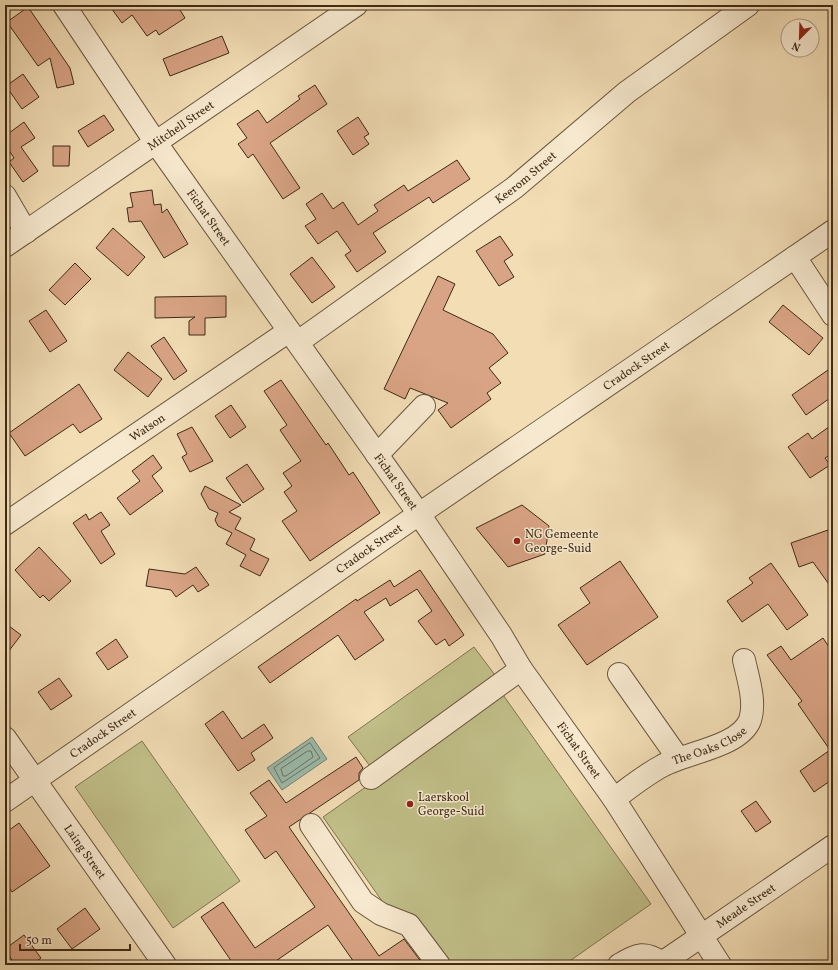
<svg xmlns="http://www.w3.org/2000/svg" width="838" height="970" viewBox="0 0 838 970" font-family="Vollkorn,serif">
<rect width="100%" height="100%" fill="#f2ddb5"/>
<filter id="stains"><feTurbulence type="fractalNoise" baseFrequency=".005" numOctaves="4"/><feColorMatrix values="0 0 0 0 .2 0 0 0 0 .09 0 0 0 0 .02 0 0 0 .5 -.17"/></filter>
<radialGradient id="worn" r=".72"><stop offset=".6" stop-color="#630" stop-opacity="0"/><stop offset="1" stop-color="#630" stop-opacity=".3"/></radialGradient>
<path fill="#c1bf89" stroke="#807450" d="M474,647L498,679L373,770L348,737Z
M501,692L651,904L564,965H449L413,914L389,911L323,817Z
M142,741L240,881L173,928L75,787Z"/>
<path fill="#9bbcad" stroke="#768271" d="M312,737L327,759L282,790L267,768Z"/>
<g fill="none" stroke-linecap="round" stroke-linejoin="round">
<path stroke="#6c7362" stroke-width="1" d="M310,743L320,758L282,783L274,768Z
M308,751H311L313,757L286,776H283L281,769Z"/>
</g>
<path fill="#d9a485" stroke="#3e2a16" d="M109,5H177L185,18L159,35L156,30L147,36L132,15L122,23Z
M28,7L70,68L74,84L57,88L50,58L38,66L7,22Z
M222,36L229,53L170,76L163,59Z
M23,74L39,97L22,109L6,86Z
M315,85L327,104L270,143L300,188L283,199L253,154L248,158L238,144L247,138L237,124L258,110L267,123L300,99L298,96Z
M104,115L114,130L88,147L78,131Z
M358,117L369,134L364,137L369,144L353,155L337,131Z
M24,122L35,138L21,147L38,171L23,182L9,162L14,158L5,144V136Z
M53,146H70L69,166H53Z
M457,160L470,179L433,203L429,197L373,233L386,252L357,272L345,255L351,251L337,231L318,244L305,226L316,219L306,204L322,193L333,209L343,202L358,225L378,211L374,205L404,185L408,191Z
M152,190L154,205L161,204L162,213L167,209L188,244L164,258L141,221L129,222L127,208L133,207L130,193Z
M113,228L145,257L128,276L96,248Z
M500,236L513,255L504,261L514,277L499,286L476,251Z
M312,257L335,287L312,303L290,274Z
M75,263L91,279L65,305L49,290Z
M438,276L455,284L443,310L493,334L508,353L489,368L501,383L487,393L491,399L451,428L438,410L448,403L410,388L405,399L384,389Z
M226,296V317L205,318V335H189V321L195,317L155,318V297Z
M783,305L823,338L809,355L769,322Z
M46,310L67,341L50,352L29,321Z
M164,337L187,371L174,380L151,346Z
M128,352L162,379L148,397L114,370Z
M828,370L833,377V396L806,415L792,395Z
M281,380L326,445L328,443L349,475L353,472L380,513L310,561L282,521L297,511L284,492L292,486L283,473L301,461L280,430L287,425L264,391Z
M79,384L102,419L80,433L73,424L25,456L9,433Z
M231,405L246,427L230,438L215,416Z
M833,424V453L825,458L830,465L810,478L788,447L808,433L812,439Z
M192,427L213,461L190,472L182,457L187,454L177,434Z
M153,455L162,468L152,476L163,491L130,515L117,498L140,481L132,471Z
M247,464L264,489L243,503L226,478Z
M205,486L241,505L229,512L241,518L235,529L255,539L250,550L269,559L260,576L240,566L246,555L226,544L232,533L218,526L215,520L218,513L209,509L201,494Z
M522,505L549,526L545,554L508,567L476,528Z
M101,512L110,525L101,531L115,554L101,564L73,523L86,514L89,520Z
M828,530L833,544V590L813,562L799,567L791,543Z
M39,547L71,581L49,601L43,595L40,598L15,570Z
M620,561L658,617L587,665L558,625L590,603L580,588Z
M771,563L808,615L787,630L768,604L742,622L727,601L753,583L749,578Z
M196,567L209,585L198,592L193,585L176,597L171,590L146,586L149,569L185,574Z
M420,570L464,635L449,646L445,639L436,645L418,621L432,611L417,589L390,606L386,598L364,612L384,640L355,660L338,635L270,683L258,667L356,599L357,601L390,580L394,587Z
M5,623L21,635L5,656Z
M823,638L833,653V779L814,792L800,771L830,750L798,704L802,701L767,655L781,646L791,660Z
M116,639L128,657L108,670L96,653Z
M59,678L72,696L51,710L38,692Z
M223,711L242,739L264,724L273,738L251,753L255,760L238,771L205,724Z
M356,757L363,768L359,773V780L289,827L379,956L404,939L422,963L418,965H356L328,925L270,965H234L201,917L223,902L255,948L315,907L276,851L265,859L245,830L267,816L250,793L269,780L286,803Z
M756,801L771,822L756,832L741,811Z
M19,823L50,866L12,892L5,882V833Z
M85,908L100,929L72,949L57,929Z
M24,935L41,958L31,965H15L5,949Z"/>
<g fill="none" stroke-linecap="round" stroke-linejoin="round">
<defs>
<g id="minor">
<path id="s1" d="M64,5L156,143L419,514L501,635L521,669L614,799L720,965"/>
<path d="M5,196L26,232"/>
<path id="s2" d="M5,246L356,5"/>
<path d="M795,257L833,315"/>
<path id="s3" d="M298,342L514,188L627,92L748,5"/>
<path d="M377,455L424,406"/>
<path id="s4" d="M5,524L289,331"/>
<path d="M619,674L678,758"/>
<path id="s5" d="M5,738L165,965"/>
<path d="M371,778L521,669"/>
<path id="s6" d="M614,799C629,788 645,775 662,766C684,753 740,747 750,720C756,702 748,678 744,660"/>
<path id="s7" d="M5,801L419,514L833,231"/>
<path d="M311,825L363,902L381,914L409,925L439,965"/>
<path d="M619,965C637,955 644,950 662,963"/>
<path id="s8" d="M659,965L833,846"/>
</g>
</defs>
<use href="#minor" stroke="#6b573e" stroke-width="24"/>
<use href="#minor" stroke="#f7e9cf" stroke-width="22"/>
</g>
<g fill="#8f2418" stroke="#f7e9cf" stroke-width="1.5">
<circle cx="517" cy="541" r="4"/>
<circle cx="410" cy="804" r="4"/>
</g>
<g text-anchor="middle" stroke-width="3" stroke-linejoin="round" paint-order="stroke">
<g font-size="12" fill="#3e2a16" stroke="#f7e9cf">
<text dy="4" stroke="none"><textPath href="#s2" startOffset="213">Mitchell Street</textPath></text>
<text dy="4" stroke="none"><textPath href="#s3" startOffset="281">Keerom Street</textPath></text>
<text dy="4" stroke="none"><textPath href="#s1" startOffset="257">Fichat Street</textPath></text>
<text dy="4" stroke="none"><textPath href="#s7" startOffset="767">Cradock Street</textPath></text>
<text dy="4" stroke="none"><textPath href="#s4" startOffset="172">Watson</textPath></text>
<text dy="4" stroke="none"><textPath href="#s1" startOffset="581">Fichat Street</textPath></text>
<text dy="4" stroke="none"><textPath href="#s7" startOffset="443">Cradock Street</textPath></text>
<text dy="4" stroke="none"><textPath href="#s7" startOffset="119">Cradock Street</textPath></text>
<text dy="4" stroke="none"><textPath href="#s6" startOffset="110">The Oaks Close</textPath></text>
<text dy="4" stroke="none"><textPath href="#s1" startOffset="906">Fichat Street</textPath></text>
<text dy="4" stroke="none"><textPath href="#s5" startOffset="139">Laing Street</textPath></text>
<text dy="4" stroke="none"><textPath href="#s8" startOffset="105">Meade Street</textPath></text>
</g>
<g font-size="12" fill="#3e2a16" stroke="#f7e9cf" text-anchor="start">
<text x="525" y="538">NG Gemeente<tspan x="525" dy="14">George-Suid</tspan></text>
<text x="418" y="801">Laerskool<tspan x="418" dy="14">George-Suid</tspan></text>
</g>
</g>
<rect width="838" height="970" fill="none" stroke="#f2ddb5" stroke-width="20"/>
<rect x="6" y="6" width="826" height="958" fill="none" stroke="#3e2a16" stroke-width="2"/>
<rect x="10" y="10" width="818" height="950" fill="none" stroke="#3e2a16"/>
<g transform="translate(800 38) rotate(203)"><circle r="19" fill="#f7e9cf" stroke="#ad9d85"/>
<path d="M0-3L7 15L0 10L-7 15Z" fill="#8f2418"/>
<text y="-6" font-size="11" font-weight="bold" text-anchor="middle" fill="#3e2a16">N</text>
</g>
<path d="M20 944v6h110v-6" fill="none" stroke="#3e2a16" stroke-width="2"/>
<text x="26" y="944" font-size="12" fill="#3e2a16" stroke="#f7e9cf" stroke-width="3" paint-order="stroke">50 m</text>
<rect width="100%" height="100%" filter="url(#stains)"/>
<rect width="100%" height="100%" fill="url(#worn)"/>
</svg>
